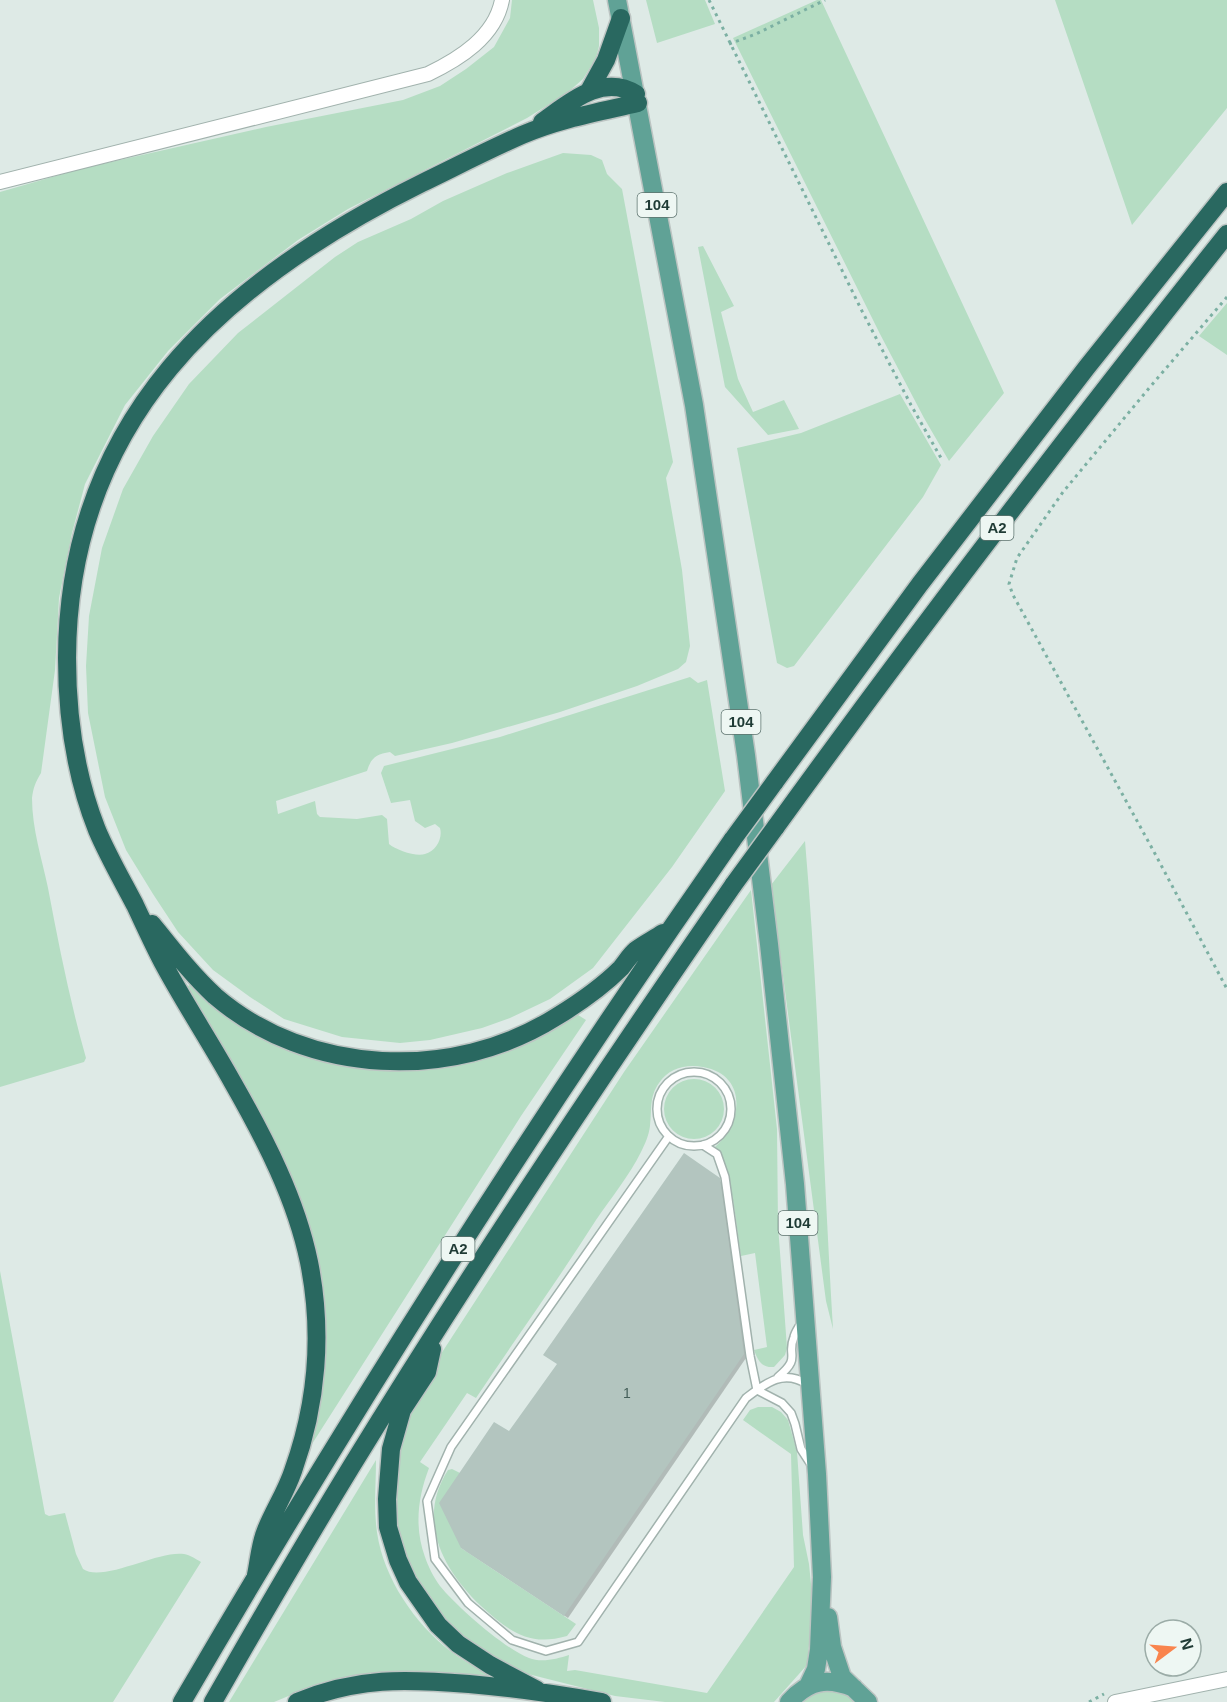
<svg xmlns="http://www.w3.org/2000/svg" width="1227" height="1702" viewBox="0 0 1227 1702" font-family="Arial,sans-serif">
<rect width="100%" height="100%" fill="#deeae6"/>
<path fill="#b5ddc3" d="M512,0H593L599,28V46L596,58L583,79L567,93L527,118L348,209L298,240L220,299L168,351L125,405L85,484L72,533L59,598L55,670L41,773C36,781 33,788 32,798C32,829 42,859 48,888C59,946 70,1002 86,1058L84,1062L0,1087V192L80,169L266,127L403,100L440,86L466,69L494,47L510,18Z
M646,0H705L715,24L657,43Z
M817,0H821L1004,393L949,461L924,418L880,334L733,38Z
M1055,0H1227V108L1132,225Z
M563,153L591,155L602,160L607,174L622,189L673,462L666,478L682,570L690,646L686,662L678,669L637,686L560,712L452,743L395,756L390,752C376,754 371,758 367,771L276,801L278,814L315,801L317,814L320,817L357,819L382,815L387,819L389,844C396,850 416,857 425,854C436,851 443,838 440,828L435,824L425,828L415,821L410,800L391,803L381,773L384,766L500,737L690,677L698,683L707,680L725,791L672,867L593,968L550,999L510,1018L482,1028L430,1040L400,1043L342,1037L284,1019L250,997L213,970L178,932L153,894L126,850L105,797L88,713L86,666L89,616L102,548L123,489L153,436L189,384L238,333L335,257L358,242L411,219L443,201L507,173Z
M703,246L734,306L721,312L738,379L753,412L784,400L799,429L768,435L725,387L698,247Z
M1227,303V355L1199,336Z
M900,394L941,465L923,497L794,666L787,668L777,663L737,448L801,433Z
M805,841C819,1004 823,1167 833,1329L826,1301L771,885Z
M751,890L777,1129L778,1225L787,1348L785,1355L774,1367C762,1368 758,1361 754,1350L767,1347L755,1253L741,1256C736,1226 733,1171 715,1147C743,1123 748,1075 703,1067C686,1064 669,1068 659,1083C649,1097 652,1110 650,1126C649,1135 645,1144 641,1152C629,1176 611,1198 596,1220C558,1280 516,1338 476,1398L467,1393L420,1462L429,1468C418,1497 414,1527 425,1557C428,1566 434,1578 440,1586C456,1606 505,1649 529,1658C541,1663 557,1659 569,1655L567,1671L575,1670L707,1693L794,1567L791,1454L743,1420L750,1410L758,1407H772L781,1412L788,1420L797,1452L803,1535L809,1564L813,1604L807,1665L774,1702H665L615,1696L528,1674L477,1649L458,1636L418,1587L396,1541L392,1492L405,1418L439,1357L624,1072Z
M189,985L192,986C200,993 207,1001 215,1008C231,1021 251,1032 270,1041C340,1075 407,1079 482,1059C516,1050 549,1036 575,1013L586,1020L521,1116L312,1444L309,1443L312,1251L187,988Z
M664 1109a30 30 0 1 1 60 0a30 30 0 1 1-60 0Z
M0,1271L45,1514L49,1516L65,1513L76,1554L83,1569C103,1583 158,1550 184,1554C190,1555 196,1559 201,1562L113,1702H0Z
M376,1460C376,1482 374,1503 376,1524C380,1571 409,1616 444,1646C452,1653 461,1659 470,1664C477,1667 485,1669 490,1675L489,1678H346L320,1683L274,1702H229Z
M452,1469L460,1473L461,1548L576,1624L567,1636C528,1647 509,1631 481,1606C443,1570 416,1520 448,1470Z
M816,1690L844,1691L859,1702H799Z"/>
<path fill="#0003" d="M718,1179L722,1183L746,1358L568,1618L466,1551L510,1432Z"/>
<path fill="#b3c5bf" d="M684,1153L720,1178L744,1354L564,1616L461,1548L439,1503L494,1422L509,1431L557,1364L543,1355Z"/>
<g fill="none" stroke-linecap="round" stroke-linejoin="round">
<defs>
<path id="lane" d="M657 1109a37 37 0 1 1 74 0a37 37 0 1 1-74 0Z
M669,1136L451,1447L427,1501L435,1559L468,1603L512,1640L546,1651L578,1642L746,1398C766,1383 783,1369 807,1384
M703,1145L717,1154L725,1177L750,1356L757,1390
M778,1377C802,1357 786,1356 794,1337C795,1332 799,1327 801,1323
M757,1390L782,1403L791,1413L795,1424L801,1449L812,1466"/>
<path id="street" d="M0,182L428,74C459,59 495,37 502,0
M1115,1702L1227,1679"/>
<path id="primary" d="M617,0L694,405L746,755L769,944L795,1184L817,1474L822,1577L819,1650L816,1669L808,1686
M828,1617L832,1647L842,1677L868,1702
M789,1702C809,1680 827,1677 854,1688"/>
<path id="highway" d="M589,91L606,60L621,18
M542,122C569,103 602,73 636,94
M774,783L920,584L1087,367L1227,192
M775,828C921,626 1072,429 1227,234
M152,924C172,949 192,975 215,996C308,1076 453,1082 556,1017C579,1003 602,987 621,968C626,962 630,955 636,950C644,944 654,939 663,933
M432,1349L427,1372L402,1410L391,1449L387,1499L388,1527L398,1560L408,1582L438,1625L458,1644L490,1665L537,1690
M256,1575C259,1561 260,1544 266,1530C274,1510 286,1492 293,1471C317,1404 323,1332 309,1262C296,1199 265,1139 233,1083C211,1043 185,1004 163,963C153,944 144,924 135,905C122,880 108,856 97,830C76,777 67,716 67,658C68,419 222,282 422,183C455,167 488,150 522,135C559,119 599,112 638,103
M182,1702C354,1407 537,1119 733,839
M213,1702C258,1623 304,1544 351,1467C473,1268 602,1075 734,884
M297,1702C358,1677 405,1679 469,1684C515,1688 557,1694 602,1702"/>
</defs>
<use href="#lane" stroke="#a1b2ad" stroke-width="10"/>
<use href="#street" stroke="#a1b2ad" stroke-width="16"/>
<use href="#primary" stroke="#bcc4c2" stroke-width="21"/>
<use href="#highway" stroke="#bcc4c2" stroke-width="21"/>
<path stroke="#7cb0a3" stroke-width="3" stroke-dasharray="3 4.5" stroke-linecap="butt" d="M709,0L862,311L911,405L941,458
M729,44L756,34L825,0
M1227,297L1150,387L1063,492L1017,558L1009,584L1013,595L1153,850L1227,989
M1089,1702L1104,1694"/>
<use href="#lane" stroke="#fff" stroke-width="7"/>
<use href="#street" stroke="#fff" stroke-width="14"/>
<use href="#primary" stroke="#60a296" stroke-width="18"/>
<use href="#highway" stroke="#296860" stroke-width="18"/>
<defs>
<path id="highway-bridge" d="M733,839L774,783
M734,884L775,828"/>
</defs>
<use href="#highway-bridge" stroke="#bcc4c2" stroke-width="21" stroke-linecap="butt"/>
<use href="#highway-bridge" stroke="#296860" stroke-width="18"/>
</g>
<g text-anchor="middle" stroke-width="5" stroke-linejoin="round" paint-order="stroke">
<g font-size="14" fill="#445e58">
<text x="627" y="1398">1</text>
</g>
<g fill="#eef7f3" stroke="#5d736e" stroke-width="1.5">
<rect x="637.5" y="193" width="39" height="24" rx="4.5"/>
<rect x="980.5" y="516" width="33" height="24" rx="4.5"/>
<rect x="721.5" y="710" width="39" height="24" rx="4.5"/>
<rect x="778.5" y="1211" width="39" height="24" rx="4.5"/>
<rect x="441.5" y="1237" width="33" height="24" rx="4.5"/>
</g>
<g font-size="15" font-weight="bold" fill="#1f3b35">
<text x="657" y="210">104</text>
<text x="997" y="533">A2</text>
<text x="741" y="727">104</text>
<text x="798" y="1228">104</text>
<text x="458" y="1254">A2</text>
</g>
</g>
<g transform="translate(1173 1648) rotate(74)"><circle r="28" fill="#eef7f3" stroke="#9baca7" stroke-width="1.5"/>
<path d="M0-4.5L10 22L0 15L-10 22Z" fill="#f9844d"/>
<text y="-9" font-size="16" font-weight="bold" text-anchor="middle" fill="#1f3b35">N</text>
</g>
</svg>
